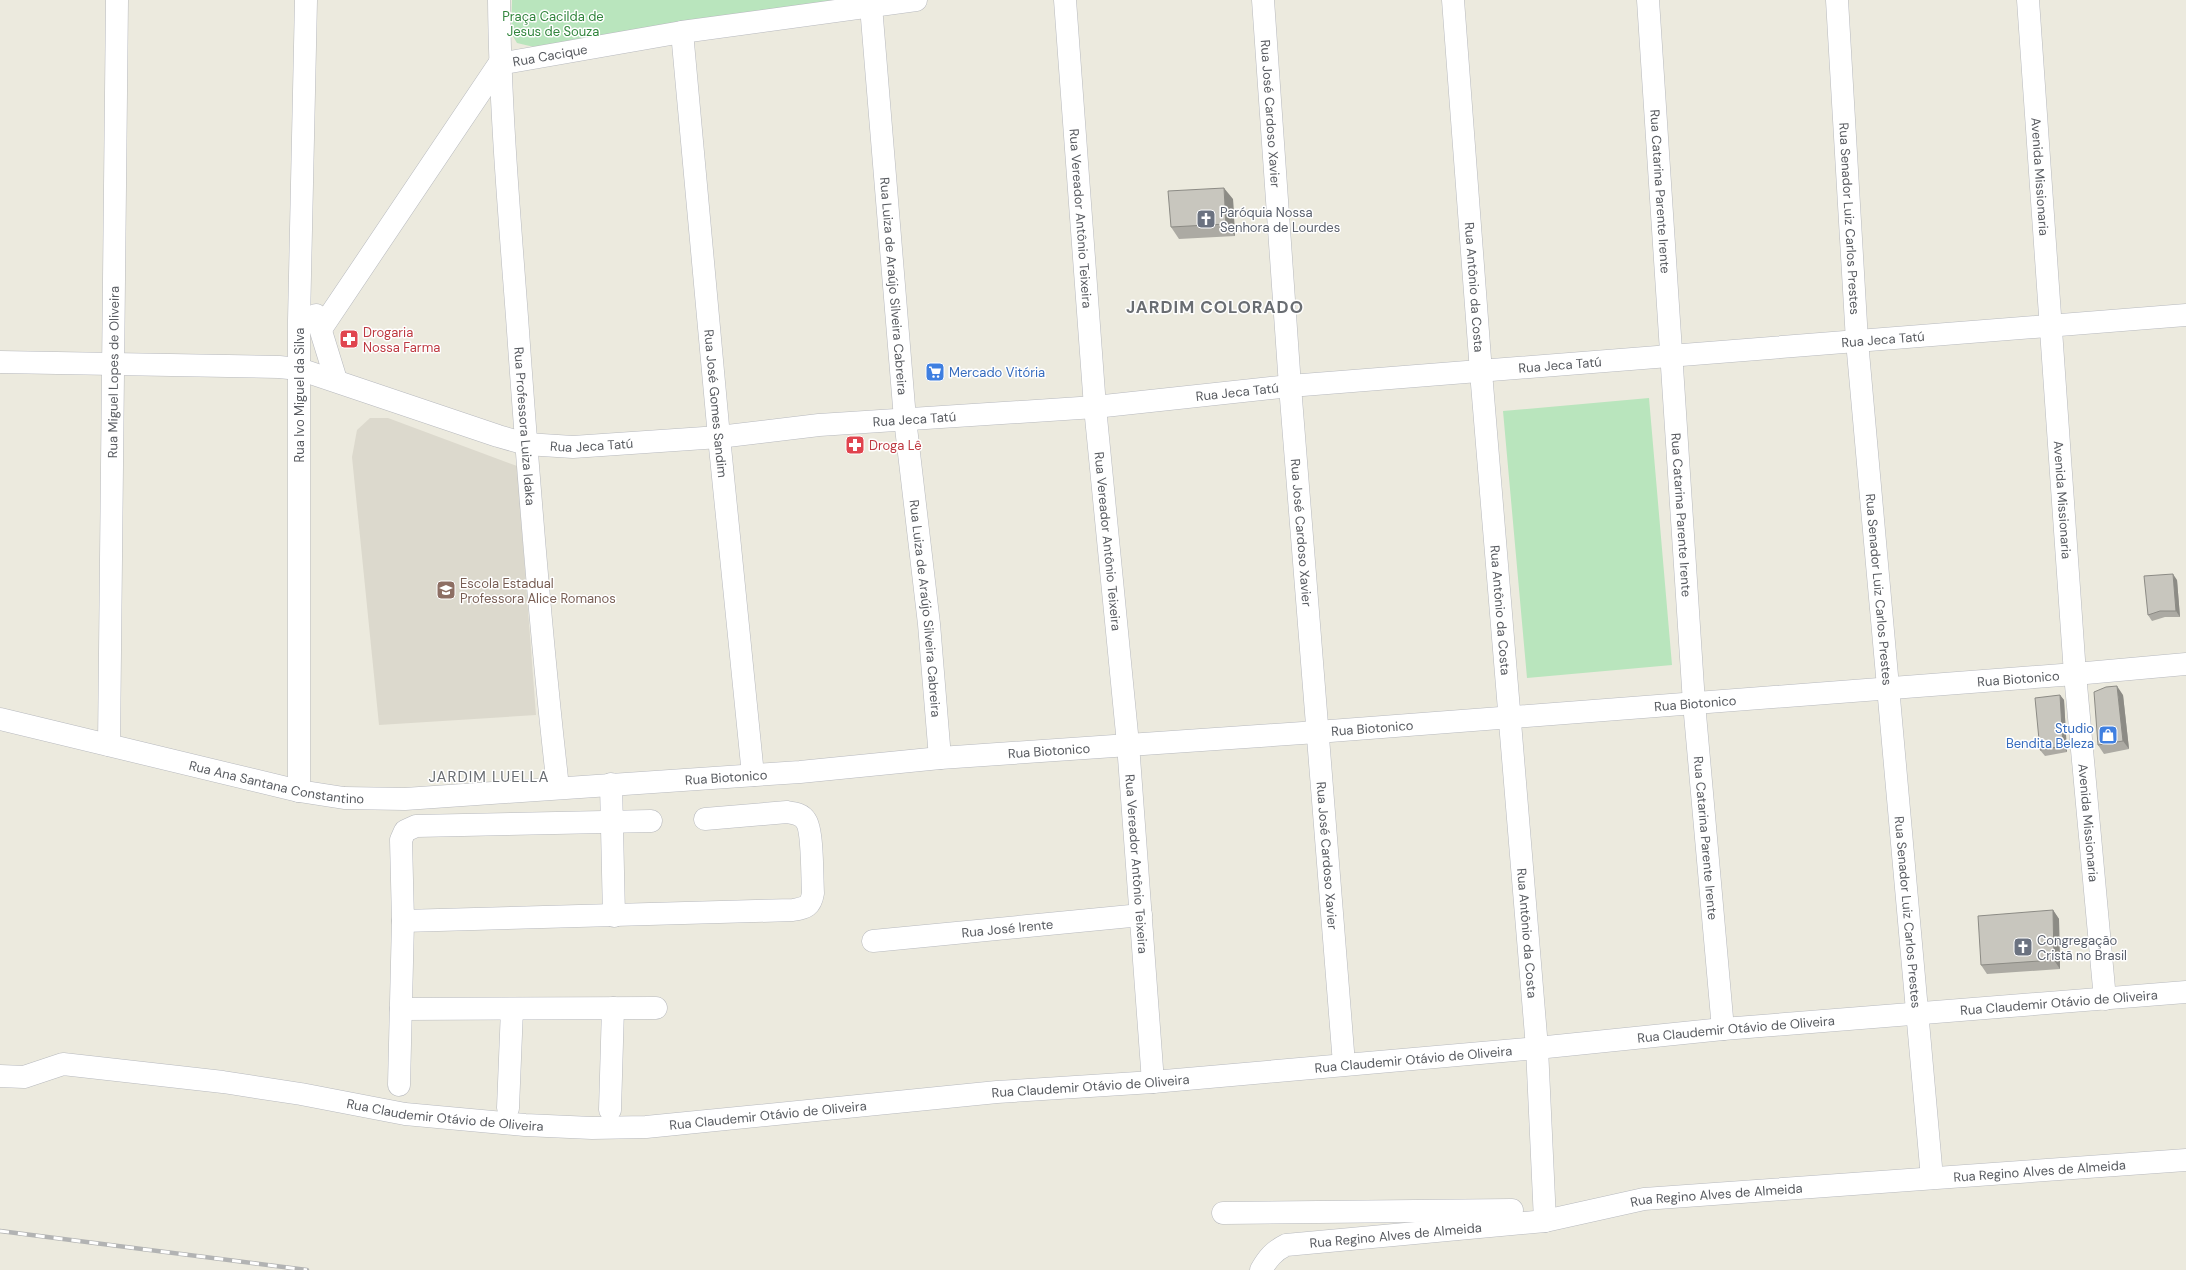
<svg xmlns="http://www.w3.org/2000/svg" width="2186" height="1270" viewBox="0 0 2186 1270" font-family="'DM Sans',sans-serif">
<rect width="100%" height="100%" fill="#eceade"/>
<path fill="#dcd9cd" d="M370,418H388L517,466L536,715L379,725L352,457L357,430Z"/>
<path fill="#b9e5bd" d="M512,0H843L534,47L517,43L511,33Z
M1649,398L1672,665L1527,678L1503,411Z"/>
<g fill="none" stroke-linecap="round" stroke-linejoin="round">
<defs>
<g id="minor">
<path id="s1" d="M499,0C500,106 509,211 517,317C528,474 540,631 558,787"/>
<path id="s2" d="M1065,0L1095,407L1128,744L1153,1082"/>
<path id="s3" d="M1263,0L1290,386L1344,1064"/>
<path id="s4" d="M1453,0L1481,372L1537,1048L1545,1221"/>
<path id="s5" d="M1648,0L1694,703L1723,1029"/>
<path id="s6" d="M1837,0L1857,341L1932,1178"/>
<path id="s7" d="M2028,0L2075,674L2105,999"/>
<path id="s8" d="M871,6L905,419L929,624L940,758"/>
<path id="s9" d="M682,32L719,437L753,775"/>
<path d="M316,315L336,380"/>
<path id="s10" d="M321,329L499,64L682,32L916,0"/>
<path id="s11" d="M0,362L279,367L299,369L498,436L526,444L573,447L719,437L819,425L1095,407L1290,386L2186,315"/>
<path id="s12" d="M0,719L299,791L344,798L405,799L800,772L940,758L1317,732L2075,674L2186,664"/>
<path id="s13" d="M109,745L117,0"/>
<path d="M611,784L614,916"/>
<path d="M299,791V321L306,0"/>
<path d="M651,821L416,826L405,831L401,840L403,921L793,910C806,908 811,906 813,893C812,879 813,831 806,821C802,814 794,813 787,812L705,819"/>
<path id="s14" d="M873,941L1141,915"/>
<path d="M401,1009L656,1008"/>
<path id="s15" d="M0,1076L24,1077L63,1064L223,1082L301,1094L405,1114L525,1125L592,1128L646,1127L997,1092L1153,1082L1537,1048L1723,1029L2186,992"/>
<path d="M399,1085L403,921"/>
<path d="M508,1108L512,1009"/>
<path d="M610,1110L613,1008"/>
<path d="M1223,1213L1512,1210"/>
<path id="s16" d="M1261,1270C1268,1258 1274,1251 1286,1245L1545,1221L1644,1199L2186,1160"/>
</g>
</defs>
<use href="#minor" stroke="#b7b9be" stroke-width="23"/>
<use href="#minor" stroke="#fff" stroke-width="22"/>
<defs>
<path id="rail" d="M0,1231L307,1270"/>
</defs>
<use href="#rail" stroke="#b2b3b3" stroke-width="4.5"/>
<use href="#rail" stroke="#fff" stroke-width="3" stroke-dasharray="9" stroke-linecap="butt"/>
</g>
<path fill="#acaaa3" d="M1233,199L1235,236L1179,239L1171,227Z
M2177,580L2180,617H2165L2152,621L2148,615Z
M2060,695L2064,700L2067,752L2045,756L2040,750Z
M2123,695L2129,749L2104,754L2098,745Z
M2053,910L2059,919L2060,969L1987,974L1981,965Z"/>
<path fill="#8c8b85" d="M1224,188L1233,199L1235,236L1226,224Z
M2173,574L2177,580L2180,617L2176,611Z
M2117,686L2123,695L2129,749L2123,741Z
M2060,695L2064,700L2067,752L2063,746Z
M2053,910L2059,919L2060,969L2054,960Z"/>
<path fill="#c8c6be" stroke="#8c8b85" d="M1224,188L1226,224L1171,227L1168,191Z
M2173,574L2176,611H2160L2148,615L2144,576Z
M2117,686L2123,741L2098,745L2094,692L2106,687Z
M2060,695L2063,746L2040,750L2035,698Z
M2053,910L2054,960L1981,965L1978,916Z"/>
<defs>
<symbol id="church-square" viewBox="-11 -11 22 22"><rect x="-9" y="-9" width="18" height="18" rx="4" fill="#6b7280" stroke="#fff"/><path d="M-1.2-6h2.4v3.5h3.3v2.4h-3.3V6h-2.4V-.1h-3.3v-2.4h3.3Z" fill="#fff"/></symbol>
<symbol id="pharmacy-square" viewBox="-11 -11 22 22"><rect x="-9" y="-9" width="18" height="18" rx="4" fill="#e0444e" stroke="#fff"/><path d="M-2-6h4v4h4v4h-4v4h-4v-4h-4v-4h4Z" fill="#fff"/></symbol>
<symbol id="supermarket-square" viewBox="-11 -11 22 22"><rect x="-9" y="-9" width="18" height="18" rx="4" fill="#3f7fe0" stroke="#fff"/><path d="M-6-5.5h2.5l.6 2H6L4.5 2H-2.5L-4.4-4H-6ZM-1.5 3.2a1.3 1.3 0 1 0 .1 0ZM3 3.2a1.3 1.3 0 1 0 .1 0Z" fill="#fff"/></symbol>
<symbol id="school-square" viewBox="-11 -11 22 22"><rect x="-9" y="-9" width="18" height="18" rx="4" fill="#8d6e63" stroke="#fff"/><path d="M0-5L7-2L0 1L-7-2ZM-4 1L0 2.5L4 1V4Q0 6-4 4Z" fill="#fff"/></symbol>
<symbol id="shop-square" viewBox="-11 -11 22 22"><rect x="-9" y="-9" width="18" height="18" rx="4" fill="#3f7fe0" stroke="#fff"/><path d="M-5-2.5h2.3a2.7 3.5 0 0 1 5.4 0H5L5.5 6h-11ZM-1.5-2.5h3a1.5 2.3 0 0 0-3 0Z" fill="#fff"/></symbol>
</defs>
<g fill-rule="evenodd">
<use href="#church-square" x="1195" y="208" width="22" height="22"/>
<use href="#pharmacy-square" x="338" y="328" width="22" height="22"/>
<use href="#supermarket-square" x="924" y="361" width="22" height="22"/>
<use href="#pharmacy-square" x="844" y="434" width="22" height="22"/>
<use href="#school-square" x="435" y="579" width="22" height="22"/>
<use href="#shop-square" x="2097" y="724" width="22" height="22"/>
<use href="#church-square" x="2012" y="936" width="22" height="22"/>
</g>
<g text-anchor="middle" stroke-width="3" stroke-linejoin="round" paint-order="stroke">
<g font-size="13" fill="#32853d" stroke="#fff">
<text x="553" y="21">Praça Cacilda de<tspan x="553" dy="15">Jesus de Souza</tspan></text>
</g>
<g font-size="13" fill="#585b60" stroke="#fff">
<text dy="5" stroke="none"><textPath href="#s10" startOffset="371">Rua Cacique</textPath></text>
<text dy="5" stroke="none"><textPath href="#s3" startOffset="114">Rua José Cardoso Xavier</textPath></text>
<text dy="5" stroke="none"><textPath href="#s7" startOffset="177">Avenida Missionaria</textPath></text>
<text dy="5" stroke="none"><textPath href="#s5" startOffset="192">Rua Catarina Parente Irente</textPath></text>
<text dy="5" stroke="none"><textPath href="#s2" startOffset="219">Rua Vereador Antônio Teixeira</textPath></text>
<text dy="5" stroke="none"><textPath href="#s6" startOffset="219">Rua Senador Luiz Carlos Prestes</textPath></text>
<text dy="5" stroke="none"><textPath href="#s8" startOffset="281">Rua Luiza de Araújo Silveira Cabreira</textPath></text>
<text dy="5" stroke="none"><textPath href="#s4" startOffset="288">Rua Antônio da Costa</textPath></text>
<text dy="5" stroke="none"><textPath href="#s11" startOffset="1900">Rua Jeca Tatú</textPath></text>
<text dy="5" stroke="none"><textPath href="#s11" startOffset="1576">Rua Jeca Tatú</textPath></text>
<text dy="5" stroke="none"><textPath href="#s13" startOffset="373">Rua Miguel Lopes de Oliveira</textPath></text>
<text dy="5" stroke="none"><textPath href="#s11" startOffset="1252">Rua Jeca Tatú</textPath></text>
<text transform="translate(299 395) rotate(-90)" y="5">Rua Ivo Miguel da Silva</text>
<text dy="5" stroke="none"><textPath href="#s9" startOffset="373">Rua José Gomes Sandim</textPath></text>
<text dy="5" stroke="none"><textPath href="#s11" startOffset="928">Rua Jeca Tatú</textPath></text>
<text dy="5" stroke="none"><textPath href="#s1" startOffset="427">Rua Professora Luiza Idaka</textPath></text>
<text dy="5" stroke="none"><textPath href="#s11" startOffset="604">Rua Jeca Tatú</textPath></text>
<text dy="5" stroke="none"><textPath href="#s7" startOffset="501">Avenida Missionaria</textPath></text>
<text dy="5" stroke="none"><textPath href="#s5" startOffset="516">Rua Catarina Parente Irente</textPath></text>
<text dy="5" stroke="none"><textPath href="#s3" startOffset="534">Rua José Cardoso Xavier</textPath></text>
<text dy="5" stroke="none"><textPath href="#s2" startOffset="543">Rua Vereador Antônio Teixeira</textPath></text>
<text dy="5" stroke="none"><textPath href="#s6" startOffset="591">Rua Senador Luiz Carlos Prestes</textPath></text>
<text dy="5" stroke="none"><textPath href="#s8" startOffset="605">Rua Luiza de Araújo Silveira Cabreira</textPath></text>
<text dy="5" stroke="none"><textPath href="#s4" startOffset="612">Rua Antônio da Costa</textPath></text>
<text dy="5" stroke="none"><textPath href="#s12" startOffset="2032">Rua Biotonico</textPath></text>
<text dy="5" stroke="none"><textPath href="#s12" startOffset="1708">Rua Biotonico</textPath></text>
<text dy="5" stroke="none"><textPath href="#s12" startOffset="1384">Rua Biotonico</textPath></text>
<text dy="5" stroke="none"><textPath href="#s12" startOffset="1060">Rua Biotonico</textPath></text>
<text dy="5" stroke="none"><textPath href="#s12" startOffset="736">Rua Biotonico</textPath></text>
<text dy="5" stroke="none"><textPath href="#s12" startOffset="284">Rua Ana Santana Constantino</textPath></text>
<text dy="5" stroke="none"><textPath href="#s7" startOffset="825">Avenida Missionaria</textPath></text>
<text dy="5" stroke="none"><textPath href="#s5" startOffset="840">Rua Catarina Parente Irente</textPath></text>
<text dy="5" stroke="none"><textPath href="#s3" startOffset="858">Rua José Cardoso Xavier</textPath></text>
<text dy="5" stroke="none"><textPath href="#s2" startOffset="867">Rua Vereador Antônio Teixeira</textPath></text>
<text dy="5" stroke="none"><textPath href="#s6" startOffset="915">Rua Senador Luiz Carlos Prestes</textPath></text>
<text dy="5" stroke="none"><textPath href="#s14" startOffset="135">Rua José Irente</textPath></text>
<text dy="5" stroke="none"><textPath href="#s4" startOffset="936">Rua Antônio da Costa</textPath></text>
<text dy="5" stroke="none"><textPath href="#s15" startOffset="2071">Rua Claudemir Otávio de Oliveira</textPath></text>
<text dy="5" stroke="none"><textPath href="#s15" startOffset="1747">Rua Claudemir Otávio de Oliveira</textPath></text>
<text dy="5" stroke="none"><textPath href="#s15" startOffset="1423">Rua Claudemir Otávio de Oliveira</textPath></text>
<text dy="5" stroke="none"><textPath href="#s15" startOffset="1099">Rua Claudemir Otávio de Oliveira</textPath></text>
<text dy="5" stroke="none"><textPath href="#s15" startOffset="451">Rua Claudemir Otávio de Oliveira</textPath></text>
<text dy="5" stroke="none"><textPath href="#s15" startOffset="775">Rua Claudemir Otávio de Oliveira</textPath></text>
<text dy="5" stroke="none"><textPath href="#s16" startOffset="794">Rua Regino Alves de Almeida</textPath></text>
<text dy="5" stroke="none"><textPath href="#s16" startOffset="470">Rua Regino Alves de Almeida</textPath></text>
<text dy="5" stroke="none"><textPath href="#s16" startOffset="146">Rua Regino Alves de Almeida</textPath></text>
</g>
<g font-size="13" fill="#5b616d" stroke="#fff" text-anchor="start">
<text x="1220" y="217">Paróquia Nossa<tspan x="1220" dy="15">Senhora de Lourdes</tspan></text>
<text x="2037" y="945">Congregação<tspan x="2037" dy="15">Cristã no Brasil</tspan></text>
</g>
<g font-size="13" fill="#be3a42" stroke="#fff" text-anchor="start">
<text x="363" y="337">Drogaria<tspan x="363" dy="15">Nossa Farma</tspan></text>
<text x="869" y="450">Droga Lê</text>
</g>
<g font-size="13" fill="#366cbe" stroke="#fff" text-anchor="start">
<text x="949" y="377">Mercado Vitória</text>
<text x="2094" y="733" text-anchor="end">Studio<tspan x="2094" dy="15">Bendita Beleza</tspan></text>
</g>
<g font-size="13" fill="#785e54" stroke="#fff" text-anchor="start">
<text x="460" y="588">Escola Estadual<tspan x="460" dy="15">Professora Alice Romanos</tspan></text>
</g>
<g font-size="15" letter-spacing="1" fill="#696d72" stroke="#fff">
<text x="489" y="782">JARDIM LUELLA</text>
</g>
<g font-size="17" font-weight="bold" letter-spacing="1" fill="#696d72" stroke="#fff">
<text x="1215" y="313">JARDIM COLORADO</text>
</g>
</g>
</svg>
